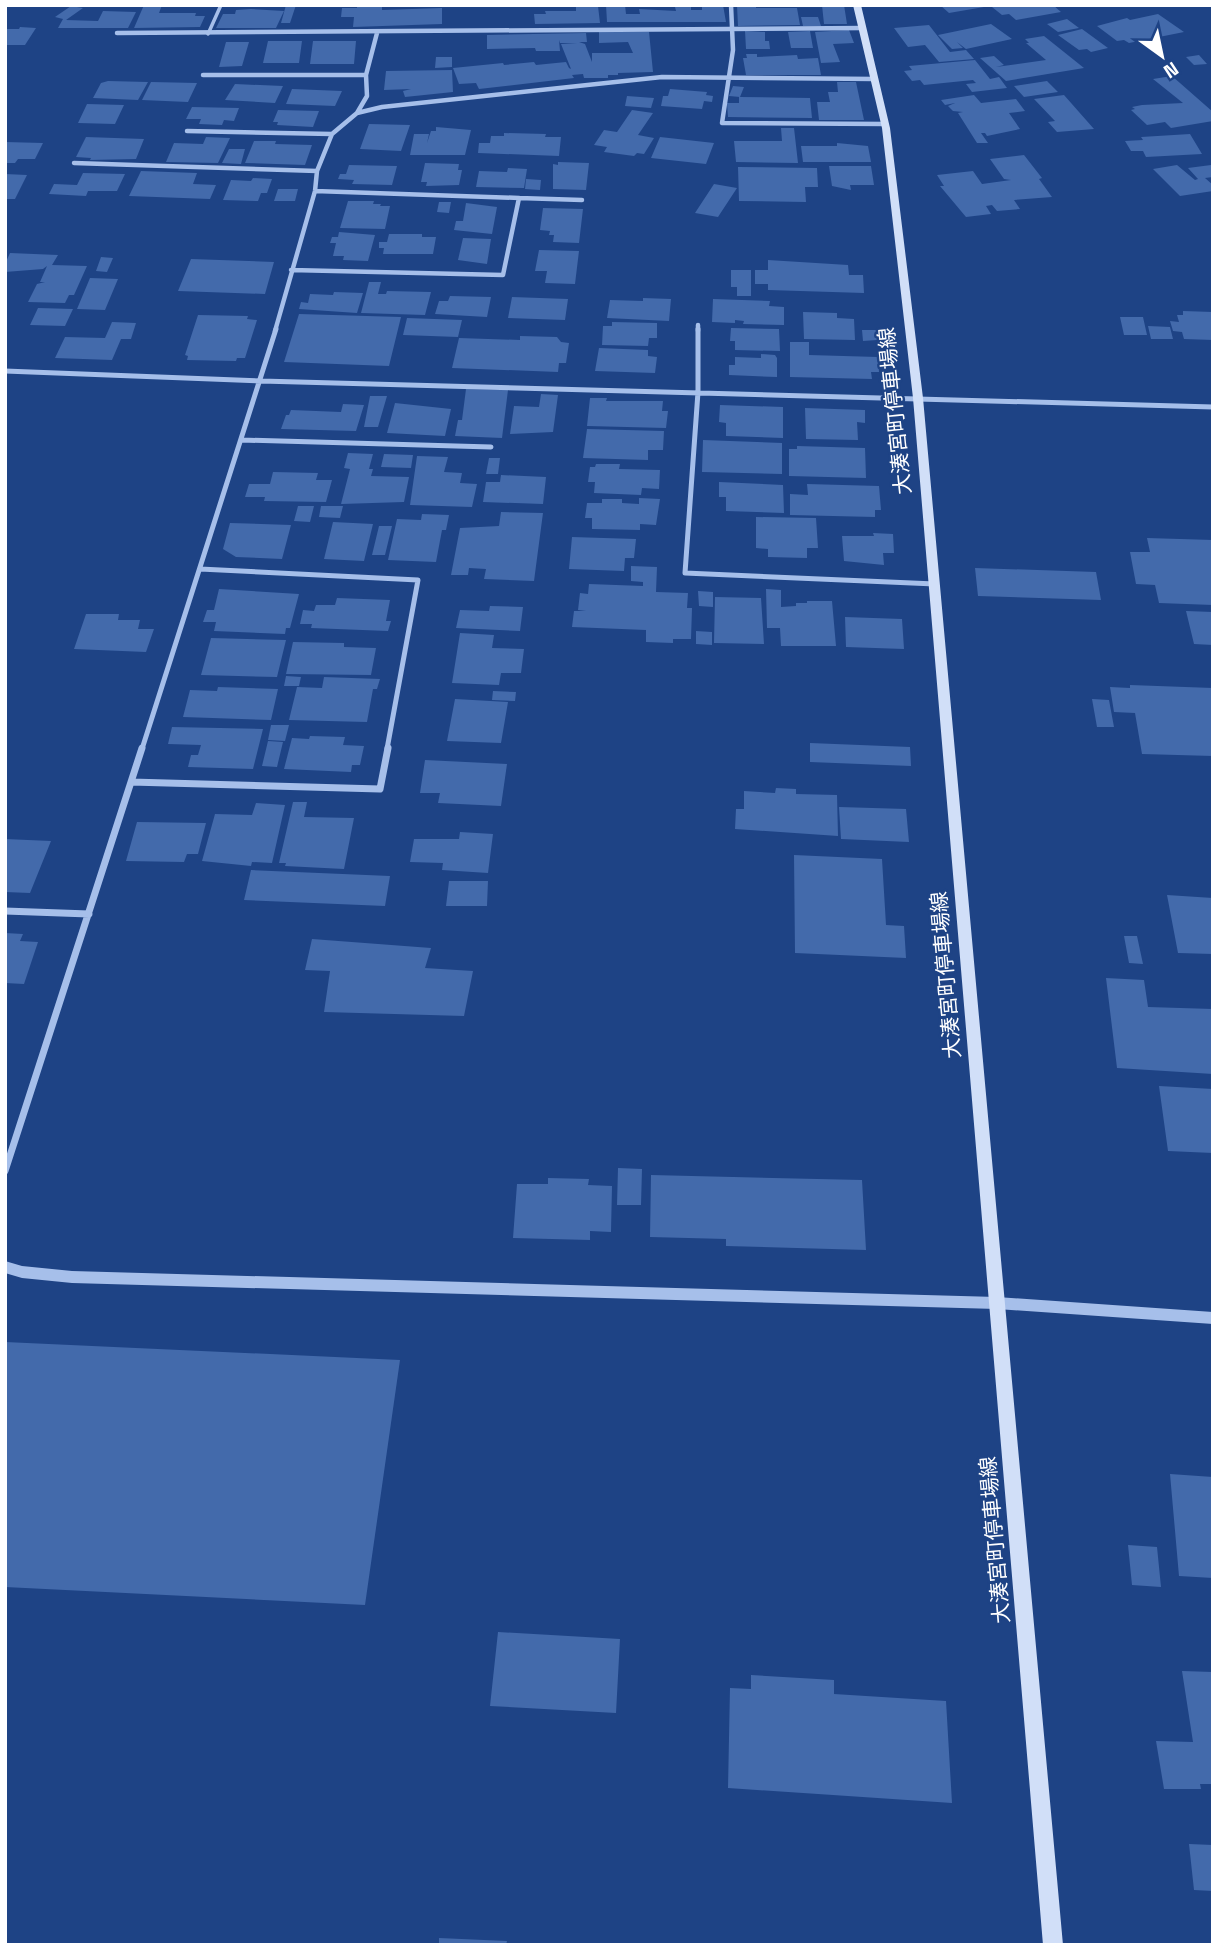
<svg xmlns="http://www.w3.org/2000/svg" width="1218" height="1950" viewBox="0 0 1218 1950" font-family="'Space Grotesk','Noto Sans JP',sans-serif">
<rect width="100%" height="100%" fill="#1e4385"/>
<path fill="#436aab" d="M144,5H162L159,13H196L195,16H205L200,27L134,28Z
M286,5H296L290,23H281Z
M357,5H382V10L442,8V24L353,27L354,17H341L342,8H357Z
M606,5H625L626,14H640L639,9L676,11L675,7H691V10H702V5H723L726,22H607Z
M737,5H756V8H797L800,25L738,26Z
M822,5H844L847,24H824Z
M940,5H984V7L949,13Z
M996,5H1053L1061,12L1016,20L1009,14L1002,15L992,7Z
M71,6L83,8L66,20L98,21L103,11L136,12L128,28H58L63,19L55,17Z
M576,6H598L600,23L535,24L534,14H546L545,11H576Z
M236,10L251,9L284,11L276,28H216L223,14H235Z
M1158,14L1184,32L1129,43L1124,40L1117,41L1097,26L1127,18L1130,20Z
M801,17H818L821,26H803Z
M1067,19L1079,28L1058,32L1047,24Z
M991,24L1012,39L966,49L957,42L963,48L952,49L938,35Z
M929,25L950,52L966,50L974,59L939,62L925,45L908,47L894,28Z
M20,27L36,28L25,45H5V29H19Z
M1082,29L1108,48L1091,52L1087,49L1079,50L1058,35Z
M849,30L854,43L833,44L840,62L821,63L815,32Z
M745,31L765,32V41H769L770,49H746Z
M810,31L813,48H791L788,32Z
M599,32H649L653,72L618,73V75H608V78H584L583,74L572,75L574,78L479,89L476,83L459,84L453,68L503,63L504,65L534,62L536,65L566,62L569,68L571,69L561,44L577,43H560L559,40L560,51H536L535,48L487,49V35L586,33L587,42H579L585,44L592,62V53H633L628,42L599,43Z
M1044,36L1084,68L1006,81L980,58L994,56L1004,65L996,67L1046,60L1026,43H1029L1025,39Z
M268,41H302L299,63H263Z
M313,41H356L354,64H310Z
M226,42H249L242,66L219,67Z
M746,54H757V57L797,55L798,59L818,58L821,75H746L743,58H747Z
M1199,55L1207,64L1194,65L1186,57Z
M436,57H452V67L435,68Z
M975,60L990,79L999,77L1007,88L972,92L966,84L976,83L973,80L924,85L920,80L912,81L904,71L912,70L909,66Z
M452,70L453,92L405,97L403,91L411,89L384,90L386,71Z
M1172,76L1213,112V121L1171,128L1165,122L1147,125L1131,110L1135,109L1132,107L1142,105L1183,103L1153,79Z
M108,81L148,82L138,100L93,98L101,83Z
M1047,81L1058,92L1024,97L1014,86Z
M151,82L197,83L188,102L142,100Z
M837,82H856L864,120H819L817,102H830L828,92H838Z
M235,84L283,86L275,103L225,100Z
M733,86L744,87L740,97L729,96Z
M292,89L342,91L335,106L286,104Z
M670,89L707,92L706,95L713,96L712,102L704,101L702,109L661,106L663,96H668Z
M974,95L981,103L1016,99L1025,111L1009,113L1020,129L987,136L985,133H981L988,143H977L958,113L963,112L953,111L948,106L955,103L945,105L941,100Z
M1064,95L1094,129L1057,132L1048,122L1055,121L1034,99Z
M627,96L654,98L651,108L625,106Z
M739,97L810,98L812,118L728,117L727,103H739Z
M87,104L124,105L115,124L78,123Z
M192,107L239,108L234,121L224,120L222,125L199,124L201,119H186Z
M278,110L319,111L313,127L277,125L278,122H273Z
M632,110L653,113L638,135L654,138L644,154L637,153L634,156L604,152L607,147L594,145L604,130L617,132Z
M369,124L410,125L401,151L360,149Z
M436,127L471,130L465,155H410L414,134H429L427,143L431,131H436Z
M781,128H794L798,163L736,162L734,141H782Z
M504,133L546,134L545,137H561L559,156L478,153L479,143H490L491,136H504Z
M1190,134L1202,154L1146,157L1143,151H1131L1125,141L1143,140L1141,137Z
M86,137L144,139L136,159L90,160L91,158L76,157Z
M206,137L230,138L218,163L166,162L174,143L203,144Z
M660,137L714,143L706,164L651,158Z
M254,141H276L275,144L312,145L305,165L245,163Z
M5,142L43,143L35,159H18L15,163H5Z
M837,143L868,146L871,162H803L801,146H837Z
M229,149H245L241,164L222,163Z
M1024,155L1042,178L1039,179L1052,197L1014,200L1020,209L997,211L992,205L986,206L991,214L966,217L940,186H944L937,175L973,171L982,184L1011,180L1004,179L990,159Z
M558,162L589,163L586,190L553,189V164L558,165Z
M425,163L459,164L458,170H462L459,185L426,186L427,182H421Z
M349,165L397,166L392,185L352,184L354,180L338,179L340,174H346Z
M1177,165L1195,180L1198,179L1188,168L1211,165L1213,177L1205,178L1213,185V191L1180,196L1153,169Z
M829,166H871L874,185H850L851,190L832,186Z
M738,167L817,168L818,187H805L806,202L739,201Z
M508,168L527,169L524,188L476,187L479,171L507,172Z
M141,171L197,173L193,184L216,185L210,199L129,196Z
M83,173L125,174L117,191H88L86,196L49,194L54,184L77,185Z
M5,174L27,175L15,199H5Z
M253,178L272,179L267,193H261L258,201L223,200L231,180L251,181Z
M526,179L541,180L540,190L525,189Z
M714,184L737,188L718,217L695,213Z
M278,189H298L295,201H274Z
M348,201H374L373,204H381L380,206H390L385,229L340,228Z
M439,202H451L449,213L437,212Z
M466,203L497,207L492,234L454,230L456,221H463Z
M543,208L583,209L579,243L553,242L554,235H549L550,231L540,230Z
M339,232L375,235L368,261L343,260L344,256H333L336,243H330L332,237H338Z
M389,234H422V237H436L433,254H383L384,248H379V242H387Z
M463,238L491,239L487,264L458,260Z
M539,250L579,251L575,284L545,283L547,271H535Z
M10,253L58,255L52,265L87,266L74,295H69L65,303L28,302L37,284L45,282H40L47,266L43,269L5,272V264Z
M101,257L113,258L107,272L96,271Z
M191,259L274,262L265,294L178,291Z
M768,260L848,265L849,275H863L864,293L768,290V284H755V270H768Z
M731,270H751V296H737V287H731Z
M90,278L118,279L105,310L77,309Z
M369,282H381L378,294H386L387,291L431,292L425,315L361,313Z
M334,292L363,293L357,313L299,309L301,302L308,303L310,294L333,295Z
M450,296L491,297L487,317L435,314L439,301H448Z
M512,297L568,299L565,320L508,318Z
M643,298L671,299L669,321L607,318L610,300L643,301Z
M713,299L770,301L769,306L784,307V325L743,324L744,321L735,320V323L712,322Z
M38,308L73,309L65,326L30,325Z
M1183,311L1213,312V340L1184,339L1182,332L1173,331L1170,321L1179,322L1177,315H1183Z
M803,312L837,313V318L854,319L855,340L804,339Z
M299,314L401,317L389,366L284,362Z
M198,315L248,316L247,319L257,320L245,358H237L236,361L187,360L188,356L185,355Z
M1120,317H1143L1147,335H1124Z
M407,318L462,320L458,337L403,335Z
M112,322L136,323L131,339H121L112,360L55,358L65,337L105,338Z
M612,322L657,323V338H649L648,346L602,345L603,326H612Z
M1148,326L1170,327L1173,339H1151Z
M731,328L779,329L780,351L735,350V341H730Z
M862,330H877V340L863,341Z
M520,336L557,337L561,342L569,343L566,363H559L558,372L452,368L459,338L520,340Z
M790,342H809V355L878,357L879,372H871L872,379L790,377Z
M599,348L648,350V356L657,357L655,373L595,371Z
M761,354L775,355L777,358V377L729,375V365H735V357L761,358Z
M466,389L508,390L502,438L455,436L458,420H462Z
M541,394L558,395L553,432L510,434L514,406L539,407Z
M370,396H387L378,427H364Z
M590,398H607L606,401H663L662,411H668L666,428L587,426Z
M395,403L451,409L445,436L387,433Z
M343,404L364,405L356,431L281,429L286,415H289L291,410L341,412Z
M720,405L783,407V438L726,436V423L719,422Z
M805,408L865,410V423L857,422L858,440L806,439Z
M587,429L664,431L663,450H648V460L583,458Z
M703,440L782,443V474L702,472Z
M797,446L865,448L866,478L789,476V449H797Z
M348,453L373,454L369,469H373L371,476L409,477L404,502L341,504L350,469L344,468Z
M384,454L413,455L411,468L381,467Z
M417,456L448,457L444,472L462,473L460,483L477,484L472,507L410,505Z
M489,458H500L498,474H486Z
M596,464H620L619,469L660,470L659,489L642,488L641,495L594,493L595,482H588L590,467H595Z
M273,472L318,473L316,480H332L326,502L264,501L265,497H245L249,484H270Z
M501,475L546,477L543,504L483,502L486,482H500Z
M719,482L783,485L784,513L726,511V497H719Z
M807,484L879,486L881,510H875V517L790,515V494L808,495Z
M639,498L660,499L656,525L640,524V530L592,529V518H585L587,503H602V499H622V503L639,504Z
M298,506H314L310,522L294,521Z
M321,506H343L340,518L319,517Z
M501,512L543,513L534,581L484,579L486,569L469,568L468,575H451L460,528L499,526Z
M422,514L449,515L446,530H442L436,562L388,560L397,519L421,520Z
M756,517L816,518L818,548H807V558L768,557V549L756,548Z
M333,522L373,524L364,561L324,559Z
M230,523L291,525L282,559L236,557L223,549Z
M379,526H392L385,555H372Z
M873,533L893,534L894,553H883L884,565L844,561L842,536H874Z
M572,537L636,539L634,558H625L624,571L569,569Z
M1147,538L1213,540V605L1159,603L1155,585L1136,584L1130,552H1150Z
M631,566L657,567L656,592L688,593L687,608H692L691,639H673V643L646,642V630L572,627L574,611H586L578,610L580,593L588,594L589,584L643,586V582L631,581Z
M975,568L1096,572L1101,600L978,596Z
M219,589L299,594L290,628H286L285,634L214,631L216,622H203L207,610H214Z
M766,589L781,590V607L796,606V603H807V601H832L836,646H781L780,628H767Z
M698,591L713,592V607L699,606Z
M715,597L761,598L764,644L714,643Z
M337,598L390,600L386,621H391L388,631L311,628L312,624H300L303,610L314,611L316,605H335Z
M490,606L523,607L520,631L456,628L460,610L489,611Z
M1186,611L1213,612V645L1194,644Z
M86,614H119L118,620H140L138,629H154L146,652L74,649Z
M845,617L902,619L904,649L846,647Z
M696,631L712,632V645L696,644Z
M460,633L494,635L492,648L524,649L521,673H501L499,685L452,683Z
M211,638L286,640L277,677L201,675Z
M293,642L344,643V647L376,648L371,675L286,674Z
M286,676L301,677L299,686H284Z
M324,677L380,679L377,689H373L367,722L289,720L297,687L322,688Z
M1130,685L1213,688V756L1142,754L1135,713L1114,712L1110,687L1130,688Z
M218,687L278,689L271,720L183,717L190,690L217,691Z
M493,691L516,692L515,701L492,700Z
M455,699L508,702L501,743L447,741Z
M1092,699L1109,700L1114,727H1097Z
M271,725H289L285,741L268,740Z
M172,727L263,729L253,769L188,767L191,755H198L201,745L168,744Z
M310,736L345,737L343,745L364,746L360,765H352L351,772L284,769L292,738L309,739Z
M268,741L283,742L277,767L262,766Z
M810,743L910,747L911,766L810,762Z
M425,760L507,764L501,806L438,803L440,793H420Z
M776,788L796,789V794L837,795L838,836L735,829L736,809H744V791L775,793Z
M293,802H307L304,817L354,818L344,869L285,866L286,863H279Z
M256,803L285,805L272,863L252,862L251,866L202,861L215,814L252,815Z
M839,807L906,809L909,842L841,839Z
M137,822L206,823L198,854H187L184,862L126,861Z
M460,832L493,834L488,873L442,870L443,863L410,862L414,839H459Z
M5,839L51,841L30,893L5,892Z
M794,855L882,859L886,925L904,926L906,958L795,953Z
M251,870L390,876L385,906L244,900Z
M449,881H488L487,906H446Z
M1167,895L1213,898V954L1178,953Z
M5,933L23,934L20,941L38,942L24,984L5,983Z
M1124,936H1137L1143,964L1129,963Z
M312,939L431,948L425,968L473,971L464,1016L324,1012L330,971L305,970Z
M1106,978L1144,980L1148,1007L1213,1009V1074L1117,1068Z
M1159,1086L1213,1089V1153L1168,1151Z
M618,1168L642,1169L641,1205H617Z
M651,1175L862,1180L866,1250L726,1246V1239L650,1237Z
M548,1178L589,1179L588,1185L612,1186L611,1232L590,1231V1240L513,1238L517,1184H548Z
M5,1342L400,1360L365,1605L5,1587Z
M1170,1474L1213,1477V1578L1179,1576Z
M1128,1545L1157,1547L1161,1587L1132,1585Z
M498,1632L620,1639L616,1713L490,1706Z
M1182,1671L1213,1672V1784H1200L1201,1789H1164L1156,1741L1193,1742Z
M751,1675L834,1680V1694L946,1701L952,1803L728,1788L730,1688L751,1689Z
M1189,1844L1213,1845V1891L1194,1890Z
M439,1938L507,1941L506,1945H439Z"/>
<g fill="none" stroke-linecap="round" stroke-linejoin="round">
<path stroke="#a6bfea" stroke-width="3.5" d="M208,34L221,5"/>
<path stroke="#a6bfea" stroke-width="4.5" d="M731,5L733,50L722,123L885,124
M117,33L863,28
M203,75H366
M357,113L382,107L662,77L875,79
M187,131L332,134
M74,163L317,171
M519,198L582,200
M291,270L503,275L519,198L315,191
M698,325V331
M275,331L315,191L317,171L332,134L357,113L367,96L366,75L377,33"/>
<path stroke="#a6bfea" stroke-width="5" d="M698,329V392L685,573L935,584
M5,371L261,381L1213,407
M242,440L491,447
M200,569L418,580L387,749
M142,749L276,329"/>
<path stroke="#a6bfea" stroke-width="7" d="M131,782L380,789L388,748
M5,911L89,914
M5,1171L142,748"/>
<path fill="#a6bfea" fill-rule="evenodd" d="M5,1261L22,1266L72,1271L997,1297L1213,1312V1324L997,1309L72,1283L22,1278L5,1273Z"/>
<path fill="#d1dff8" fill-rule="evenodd" d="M853,5H861L890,128L923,398L1063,1945H1043L913,398L882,128Z"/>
</g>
<g text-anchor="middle" stroke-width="5" stroke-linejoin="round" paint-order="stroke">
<g font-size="21" fill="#fff" stroke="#1e4385">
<text transform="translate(895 411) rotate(-96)" y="7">大湊宮町停車場線</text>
<text transform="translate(946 975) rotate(-95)" y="7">大湊宮町停車場線</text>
<text transform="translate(995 1540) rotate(-95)" y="7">大湊宮町停車場線</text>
</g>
</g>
<rect width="1218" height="1950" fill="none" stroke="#ffffff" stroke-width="14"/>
<g transform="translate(1162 56) rotate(147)" stroke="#1e4385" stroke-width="5" paint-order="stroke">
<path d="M0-5L12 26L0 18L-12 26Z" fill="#ffffff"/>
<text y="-10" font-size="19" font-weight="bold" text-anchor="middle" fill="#ffffff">N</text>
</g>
</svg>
